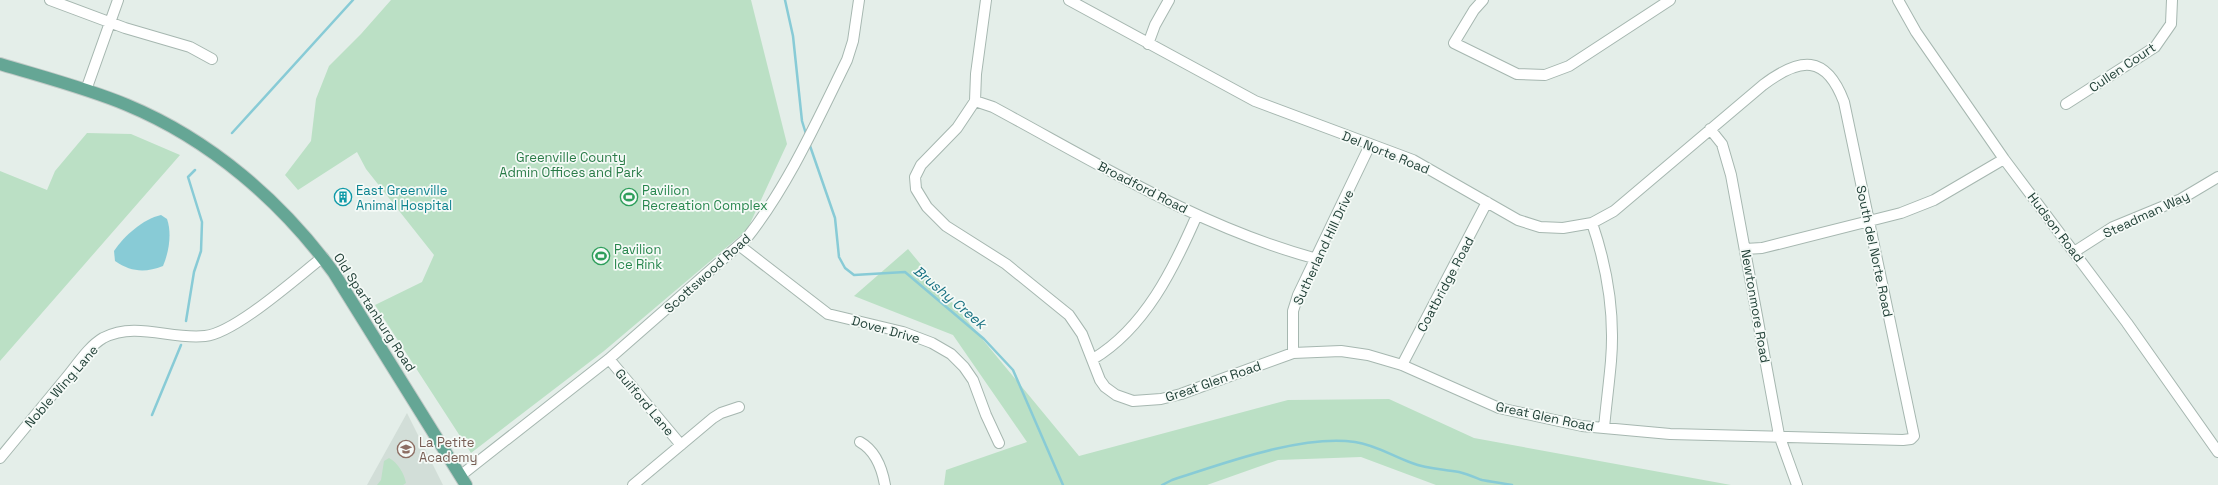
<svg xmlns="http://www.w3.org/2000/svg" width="2218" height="485" viewBox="0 0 2218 485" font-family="'Space Grotesk',sans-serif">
<rect width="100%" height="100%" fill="#e4eee9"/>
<path fill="#d2ded8" d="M407,413L443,485H367Z"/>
<path fill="#bbe0c5" d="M391,0H751L787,144L747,230L604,351L471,453L375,305L422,282L434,255L366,169L357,152L298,190L285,175L311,141L316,99L329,66L361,34Z
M87,133L131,134L180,155L0,361V171L47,190L55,171Z
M908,249L1079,456L1288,400L1389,399L1474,438L1731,485H1436L1361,457L1278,460L1207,485H944L946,470L1027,442L953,335L854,296Z
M389,458C398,463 404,473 406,483L403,485H377L381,480L384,461Z"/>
<path fill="#88cbd6" d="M161,215L167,219C172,233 169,252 163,266C145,273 131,272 115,261L114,251C124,236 143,219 161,215Z"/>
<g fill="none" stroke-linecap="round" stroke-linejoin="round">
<path stroke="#88cbd6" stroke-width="2.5" d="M785,0L793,36L802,121L806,134
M232,133L353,0
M809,143L835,218L839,257L845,268L854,275L905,272L984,339L1013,370L1063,485
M186,321L194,272L201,251L202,222L188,177L195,170
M152,415L181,345
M1162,485L1172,480C1222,464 1302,434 1355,442C1376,445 1392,456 1412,463C1427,469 1443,469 1459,472C1467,474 1474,477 1482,480C1492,482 1502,483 1512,485"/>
<defs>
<path id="minor" d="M50,0L125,28L190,47L212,59
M986,0L976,74L975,101L957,128L921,165L915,177L916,189L927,207L946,226L1006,264L1069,315L1082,334L1100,380L1105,387L1116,395L1133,401L1161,399L1181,394L1293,353L1341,351L1368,355L1402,365L1499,408L1582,426L1670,434L1903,440L1911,439L1914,436L1844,102C1826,54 1800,57 1763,85L1614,211L1592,223L1563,228L1540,227L1518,220L1413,160L1255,101L1069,0
M1483,0L1474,10L1454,43L1517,74L1545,75L1569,66L1670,0
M1898,0L1916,32L2004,159L2127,323L2218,452
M1148,44L1155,25L1169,0
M86,90L118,0
M975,101L993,107C1097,163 1201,228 1317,259
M2066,104L2155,47L2171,24L2172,0
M1710,129L1722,144L1731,175L1779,435L1797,485
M1592,223C1607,267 1615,314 1611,361C1609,384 1606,406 1604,428
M740,246L828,314L903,332L932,343L951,354L964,367L973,380L986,415L999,443
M1745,249L1762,248L1901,213L1934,200L2004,159
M2074,252L2113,227L2181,199L2218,177
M1293,353V311L1298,295L1370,145
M609,359L681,445
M1093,359C1145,328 1174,268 1197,215
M1402,365L1487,202
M860,442C876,451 882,468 885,485
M0,458C22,431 44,405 66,378C77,365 88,347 103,338C137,321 170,340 205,336C235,333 296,278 323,257
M460,476L609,359L746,239C788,186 817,121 847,60L853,41L859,0
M633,485L713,418L721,413L739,407"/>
<path id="major" d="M0,64C43,77 86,88 127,105C211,140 281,201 334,273L466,485"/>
</defs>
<use href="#minor" stroke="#a6b7b0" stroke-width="12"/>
<use href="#major" stroke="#c1cac7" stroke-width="14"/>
<use href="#minor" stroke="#fff" stroke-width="10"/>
<use href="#major" stroke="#65a695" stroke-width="12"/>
</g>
<defs>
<symbol id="building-ring" viewBox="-11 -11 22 22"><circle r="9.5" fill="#f5faf7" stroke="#0f9aa8" stroke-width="1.5"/><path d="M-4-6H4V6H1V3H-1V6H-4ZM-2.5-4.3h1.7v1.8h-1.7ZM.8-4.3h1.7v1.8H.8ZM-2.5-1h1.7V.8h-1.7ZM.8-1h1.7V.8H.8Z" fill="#0f9aa8"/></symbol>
<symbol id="stadium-ring" viewBox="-11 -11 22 22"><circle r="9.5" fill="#f5faf7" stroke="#2e9e5b" stroke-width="1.5"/><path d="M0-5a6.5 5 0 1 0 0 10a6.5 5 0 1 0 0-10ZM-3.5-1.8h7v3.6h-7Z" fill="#2e9e5b"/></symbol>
<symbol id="school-ring" viewBox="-11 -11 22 22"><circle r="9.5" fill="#f5faf7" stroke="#8d6e63" stroke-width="1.5"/><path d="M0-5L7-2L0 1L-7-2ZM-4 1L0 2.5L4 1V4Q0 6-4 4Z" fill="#8d6e63"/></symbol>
</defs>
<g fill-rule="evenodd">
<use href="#building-ring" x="333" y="187" width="20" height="20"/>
<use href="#stadium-ring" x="619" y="187" width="20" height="20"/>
<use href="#stadium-ring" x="591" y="246" width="20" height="20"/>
<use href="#school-ring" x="396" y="439" width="20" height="20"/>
</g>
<g text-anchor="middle" stroke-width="3.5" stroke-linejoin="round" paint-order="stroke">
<g font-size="13" fill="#224138" stroke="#f5faf7">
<text transform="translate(2122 67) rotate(-34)" y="5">Cullen Court</text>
<text transform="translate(1386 152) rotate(22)" y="5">Del Norte Road</text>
<text transform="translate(1143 187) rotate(27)" y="5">Broadford Road</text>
<text transform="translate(2146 214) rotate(-25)" y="5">Steadman Way</text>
<text transform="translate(2056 227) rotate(53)" y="5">Hudson Road</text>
<text transform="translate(1323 247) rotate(-65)" y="5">Sutherland Hill Drive</text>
<text transform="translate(1875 251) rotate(78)" y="5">South del Norte Road</text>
<text transform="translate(707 273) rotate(-42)" y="5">Scottswood Road</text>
<text transform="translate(1445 284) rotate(-62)" y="5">Coatbridge Road</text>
<text transform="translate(1756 306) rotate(80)" y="5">Newtonmore Road</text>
<text transform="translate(375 312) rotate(57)" y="5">Old Spartanburg Road</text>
<text transform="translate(886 329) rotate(16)" y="5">Dover Drive</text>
<text transform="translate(1213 381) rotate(-19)" y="5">Great Glen Road</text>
<text transform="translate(61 386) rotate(-49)" y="5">Noble Wing Lane</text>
<text transform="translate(645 402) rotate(50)" y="5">Guilford Lane</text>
<text transform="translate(1545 416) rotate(12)" y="5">Great Glen Road</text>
</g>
<g font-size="13" fill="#297b47" stroke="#f5faf7">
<text x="571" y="162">Greenville County<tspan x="571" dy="15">Admin Offices and Park</tspan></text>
</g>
<g font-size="13" fill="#0d838f" stroke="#f5faf7" text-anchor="start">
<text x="356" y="195">East Greenville<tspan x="356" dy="15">Animal Hospital</tspan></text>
</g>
<g font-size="13" fill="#27864d" stroke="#f5faf7" text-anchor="start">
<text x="642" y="195">Pavilion<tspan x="642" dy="15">Recreation Complex</tspan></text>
<text x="614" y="254">Pavilion<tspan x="614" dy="15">Ice Rink</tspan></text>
</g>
<g font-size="13" fill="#785e54" stroke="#f5faf7" text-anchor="start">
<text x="419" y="447">La Petite<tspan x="419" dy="15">Academy</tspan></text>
</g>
<g font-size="14" font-style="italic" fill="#177182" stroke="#f5faf7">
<text transform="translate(950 297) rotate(40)" y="5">Brushy Creek</text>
</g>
</g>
</svg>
